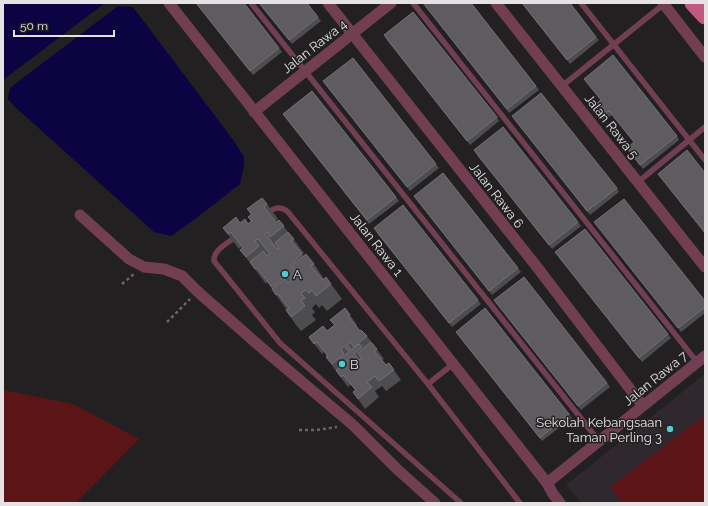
<svg xmlns="http://www.w3.org/2000/svg" width="708" height="506" viewBox="0 0 708 506" font-family="Raleway,sans-serif">
<rect width="100%" height="100%" fill="#232022"/>
<path fill="#30282f" d="M705,374V503H582L566,485Z"/>
<path fill="#5b1517" d="M3,390L73,404L139,439L76,503H3Z
M705,415V503H622L610,487Z"/>
<path fill="#0c0342" d="M3,3H105L3,80Z
M118,6L133,7L234,141L244,157V165L240,184L194,220L171,236L154,232L13,105L8,99L9,92L11,87Z"/>
<g fill="none" stroke-linecap="round" stroke-linejoin="round">
<path stroke="#696668" stroke-width="2.5" stroke-dasharray="3 3" stroke-linecap="butt" d="M122,284L134,274
M167,322L190,299
M299,430H317L337,427"/>
<path stroke="#723f52" stroke-width="5.5" d="M251,3L599,441
M413,3L697,362
M581,3L705,160
M562,86L664,4
M638,182L705,127
M266,214C273,208 280,205 288,212L428,384L520,503
M237,236C228,243 213,250 214,261L280,343L461,503
M428,384L453,364"/>
<path stroke="#723f52" stroke-width="11" d="M169,3L547,483L553,494L560,503
M328,3L537,267L643,406
M496,3L705,267
M663,3L705,57
M254,112L391,3
M80,215L129,259L144,267L164,269L182,276L197,291L263,349L353,425L398,470L435,503
M547,483L705,356"/>
<path stroke="#c25782" stroke-width="17" d="M693,3L705,16"/>
</g>
<path fill="#4d4c50" d="M196,3L279,48L282,52L253,75Z
M259,3L318,17L321,21L292,44Z
M522,3L596,37L599,40L570,64Z
M426,7L536,86L539,90L509,113Z
M386,39L497,117L499,121L470,145Z
M326,85L436,164L439,168L410,191Z
M600,100L677,136L679,140L643,169L629,152L634,142L612,115L604,121L595,110Z
M286,118L396,197L399,201L369,224Z
M515,120L617,188L619,192L590,215Z
M476,154L578,222L581,226L552,249Z
M417,200L518,268L521,272L492,295Z
M267,204L278,219L275,221L276,222L279,220L304,253L302,255L304,256L314,264L324,279L331,284L342,299L327,311L322,305L319,308L316,304L312,308L315,312L312,315L316,320L301,331L296,325L286,310V309L272,289L267,282L266,284L251,264L240,250L242,248L241,247L239,249L223,228L240,223L248,224L251,222L248,217L251,215L247,209Z
M597,226L705,301V313L681,332Z
M376,232L478,300L481,304L452,327Z
M558,256L668,334L671,338L642,362Z
M497,304L607,383L610,387L581,410Z
M350,315L357,325L356,326L360,331L367,336L384,359L382,360L386,365L394,370L401,380L386,391L382,386L375,391L379,397L365,409L353,392L355,390L351,385L348,387L333,367L326,357H327L324,352L322,354L309,337L327,331L334,325L330,320Z
M459,336L569,414L572,418L542,441Z"/>
<path fill="#5e5c60" stroke="#737174" d="M196,3H244L279,48L250,71Z
M259,3H307L318,17L289,40Z
M423,3H471L536,86L507,109Z
M522,3H570L596,37L567,60Z
M413,12L497,117L467,141L384,35Z
M613,55L677,136L640,165L627,148L634,142L609,111L601,117L593,106L601,100L584,79Z
M353,58L436,164L407,187L323,81Z
M312,91L396,197L367,220L283,114Z
M541,93L617,188L587,211L512,116Z
M503,127L578,222L549,245L474,150Z
M687,150L705,173V233L658,174Z
M443,173L518,268L489,291L414,196Z
M262,198L267,204L264,207L276,222L279,220L284,226L270,237L267,232L265,234L277,249L279,248L275,243L288,232L294,239L291,241L302,254L290,265L298,274L299,273L292,265L306,254L314,264L311,266L323,280L326,277L331,284L316,296L312,290L309,293L306,290L301,293L305,298L301,300L305,306L291,317L286,310L289,308L278,294L276,295L272,289L285,279L288,283L291,280L287,275L272,287L257,268L255,269L250,262L263,251L267,256L270,254L258,239L255,241L259,246L246,257L240,250L243,248L231,232L228,234L223,228L236,217L240,223L245,219L248,224L252,221L248,217L252,214L247,209Z
M624,199L705,301V307L678,328L594,222Z
M403,205L478,300L449,323L374,228Z
M585,229L668,334L639,358L555,252Z
M524,277L607,383L578,406L494,300Z
M345,308L350,315L348,316L360,331L361,330L367,336L354,347L350,342L347,344L351,350L359,344L362,347L354,354L359,360L362,358L358,353L371,342L377,349L374,351L386,365L389,363L394,370L379,381L375,376L367,382L372,387L358,399L353,392L356,390L343,375L341,377L336,370L349,360L353,364L357,362L352,356L343,363L340,359L349,352L344,346L341,349L344,354L332,364L326,357L328,356L317,342L314,344L309,337L323,326L327,331L335,325L330,320Z
M485,308L569,414L540,438L456,332Z"/>
<g fill="#52cdcc" stroke="#232022" stroke-width="1.5">
<circle cx="285" cy="274" r="4"/>
<circle cx="342" cy="364" r="4"/>
<circle cx="670" cy="429" r="4"/>
</g>
<g text-anchor="middle" stroke-width="3" stroke-linejoin="round" paint-order="stroke">
<g font-size="13" fill="#e4e2e3" stroke="#232022">
<text transform="translate(314 46) rotate(-38)" y="5">Jalan Rawa 4</text>
<text transform="translate(612 126) rotate(52)" y="5">Jalan Rawa 5</text>
<text transform="translate(497 195) rotate(52)" y="5">Jalan Rawa 6</text>
<text transform="translate(377 244) rotate(52)" y="5">Jalan Rawa 1</text>
<text transform="translate(655 378) rotate(-39)" y="5">Jalan Rawa 7</text>
</g>
<g font-size="13" fill="#e4e2e3" stroke="#232022" text-anchor="start">
<text x="293" y="279">A</text>
<text x="350" y="369">B</text>
<text x="662" y="427" text-anchor="end">Sekolah Kebangsaan<tspan x="662" dy="15">Taman Perling 3</tspan></text>
</g>
</g>
<rect width="708" height="506" fill="none" stroke="#e4e2e3" stroke-width="8"/>
<path d="M14 30v6h100v-6" fill="none" stroke="#e4e2e3" stroke-width="2"/>
<text x="20" y="30" font-size="12" fill="#e4e2e3" stroke="#232022" stroke-width="3" paint-order="stroke">50 m</text>
</svg>
